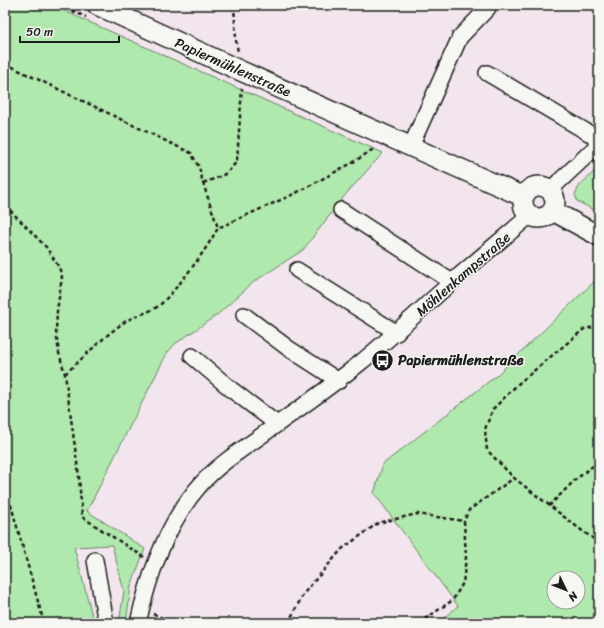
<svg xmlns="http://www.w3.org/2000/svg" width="604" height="628" viewBox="0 0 604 628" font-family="Sriracha,sans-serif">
<rect width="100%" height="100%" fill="#f2e5ed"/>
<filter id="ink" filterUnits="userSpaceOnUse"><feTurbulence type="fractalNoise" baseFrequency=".025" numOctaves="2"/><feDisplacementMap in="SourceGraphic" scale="8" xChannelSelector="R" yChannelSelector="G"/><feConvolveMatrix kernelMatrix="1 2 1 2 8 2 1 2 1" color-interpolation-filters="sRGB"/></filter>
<g filter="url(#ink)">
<path fill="#b0e9ad" stroke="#668264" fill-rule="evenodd" d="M5,5H51L383,153L346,194L303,250L255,281L217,315L175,344L167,353L87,511L145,549L131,586L126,623H119L124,591L112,545L74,547L94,623H5Z
M599,167V213L577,201L575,194L580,185Z
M599,277V611L586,623H438L458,606L374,493L383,464L496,376ZM554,578H578V602H554Z"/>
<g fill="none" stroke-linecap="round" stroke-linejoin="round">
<defs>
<path id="minor" d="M487,73L599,139
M411,146L460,37L488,8
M550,190L599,144
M341,210L452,282
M297,270L397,333
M244,315L288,348L339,381
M192,356L232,390L277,424
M95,560L106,623
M138,623C149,574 167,522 201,484C220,463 243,449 265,433C297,410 329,388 360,363C392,337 422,308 453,281C478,259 504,238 529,216"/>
<path id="major" d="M97,5L241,71L524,197
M523 202a16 16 0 1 1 32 0a16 16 0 1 1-32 0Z
M553,211L599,236"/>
</defs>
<use href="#minor" stroke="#1c1c1c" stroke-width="18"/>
<use href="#major" stroke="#1c1c1c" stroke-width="22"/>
<path stroke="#1c1c1c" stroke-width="2.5" stroke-dasharray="4 3" stroke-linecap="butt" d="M59,5L86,17
M234,5L236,41L238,52
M5,65H8L191,153L199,167L203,183L218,228
M203,183C219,177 228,176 237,160L242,88
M5,205L46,247L59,267L62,277L57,311L56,332L59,353L65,374L79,477L82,517L144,557
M599,326L584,329L518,384L493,409L485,429L487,450L514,478L585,533L597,541L599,540
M65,374C84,357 102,338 123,323C134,315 151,313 161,304C181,284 204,253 218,228L294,194L352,163L375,148
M5,484L44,623
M549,506L574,481L599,461
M153,614L175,623
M288,623L304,593L342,549L378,523L417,514L464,521
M419,623L453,600L463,583L466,557L464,521L469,510L514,478"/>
<use href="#minor" stroke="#f6f6f2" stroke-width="15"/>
<use href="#major" stroke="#f6f6f2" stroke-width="19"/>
</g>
</g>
<defs>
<symbol id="bus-disc" viewBox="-11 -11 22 22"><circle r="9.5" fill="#1c1c1c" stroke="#f6f6f2"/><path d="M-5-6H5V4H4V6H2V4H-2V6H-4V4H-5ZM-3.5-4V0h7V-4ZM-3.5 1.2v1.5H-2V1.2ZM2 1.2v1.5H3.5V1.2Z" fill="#fff"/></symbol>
</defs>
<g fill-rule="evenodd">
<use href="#bus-disc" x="370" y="348" width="25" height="25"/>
</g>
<g text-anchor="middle" stroke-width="3" stroke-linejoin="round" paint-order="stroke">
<g font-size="14" fill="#1c1c1c" stroke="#f6f6f2">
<text transform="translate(233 67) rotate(24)" y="5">Papiermühlenstraße</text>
<text transform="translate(463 274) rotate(-41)" y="5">Möhlenkampstraße</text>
</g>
<g font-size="14" font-weight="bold" fill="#1c1c1c" stroke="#f6f6f2" text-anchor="start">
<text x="398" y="365">Papiermühlenstraße</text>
</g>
</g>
<rect width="604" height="628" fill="none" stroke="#f6f6f2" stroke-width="20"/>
<rect x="10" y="10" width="584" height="608" fill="none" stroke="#1c1c1c" stroke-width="1.5" filter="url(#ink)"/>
<g transform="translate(566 590) rotate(133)"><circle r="19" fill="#f6f6f2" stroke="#9f9f9c"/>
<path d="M0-3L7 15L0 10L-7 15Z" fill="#1c1c1c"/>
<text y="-6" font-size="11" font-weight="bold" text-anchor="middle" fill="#1c1c1c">N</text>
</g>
<path d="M20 36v6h99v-6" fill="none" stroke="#1c1c1c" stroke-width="2"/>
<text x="26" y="36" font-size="12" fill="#1c1c1c" stroke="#f6f6f2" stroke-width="3" paint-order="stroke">50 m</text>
</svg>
